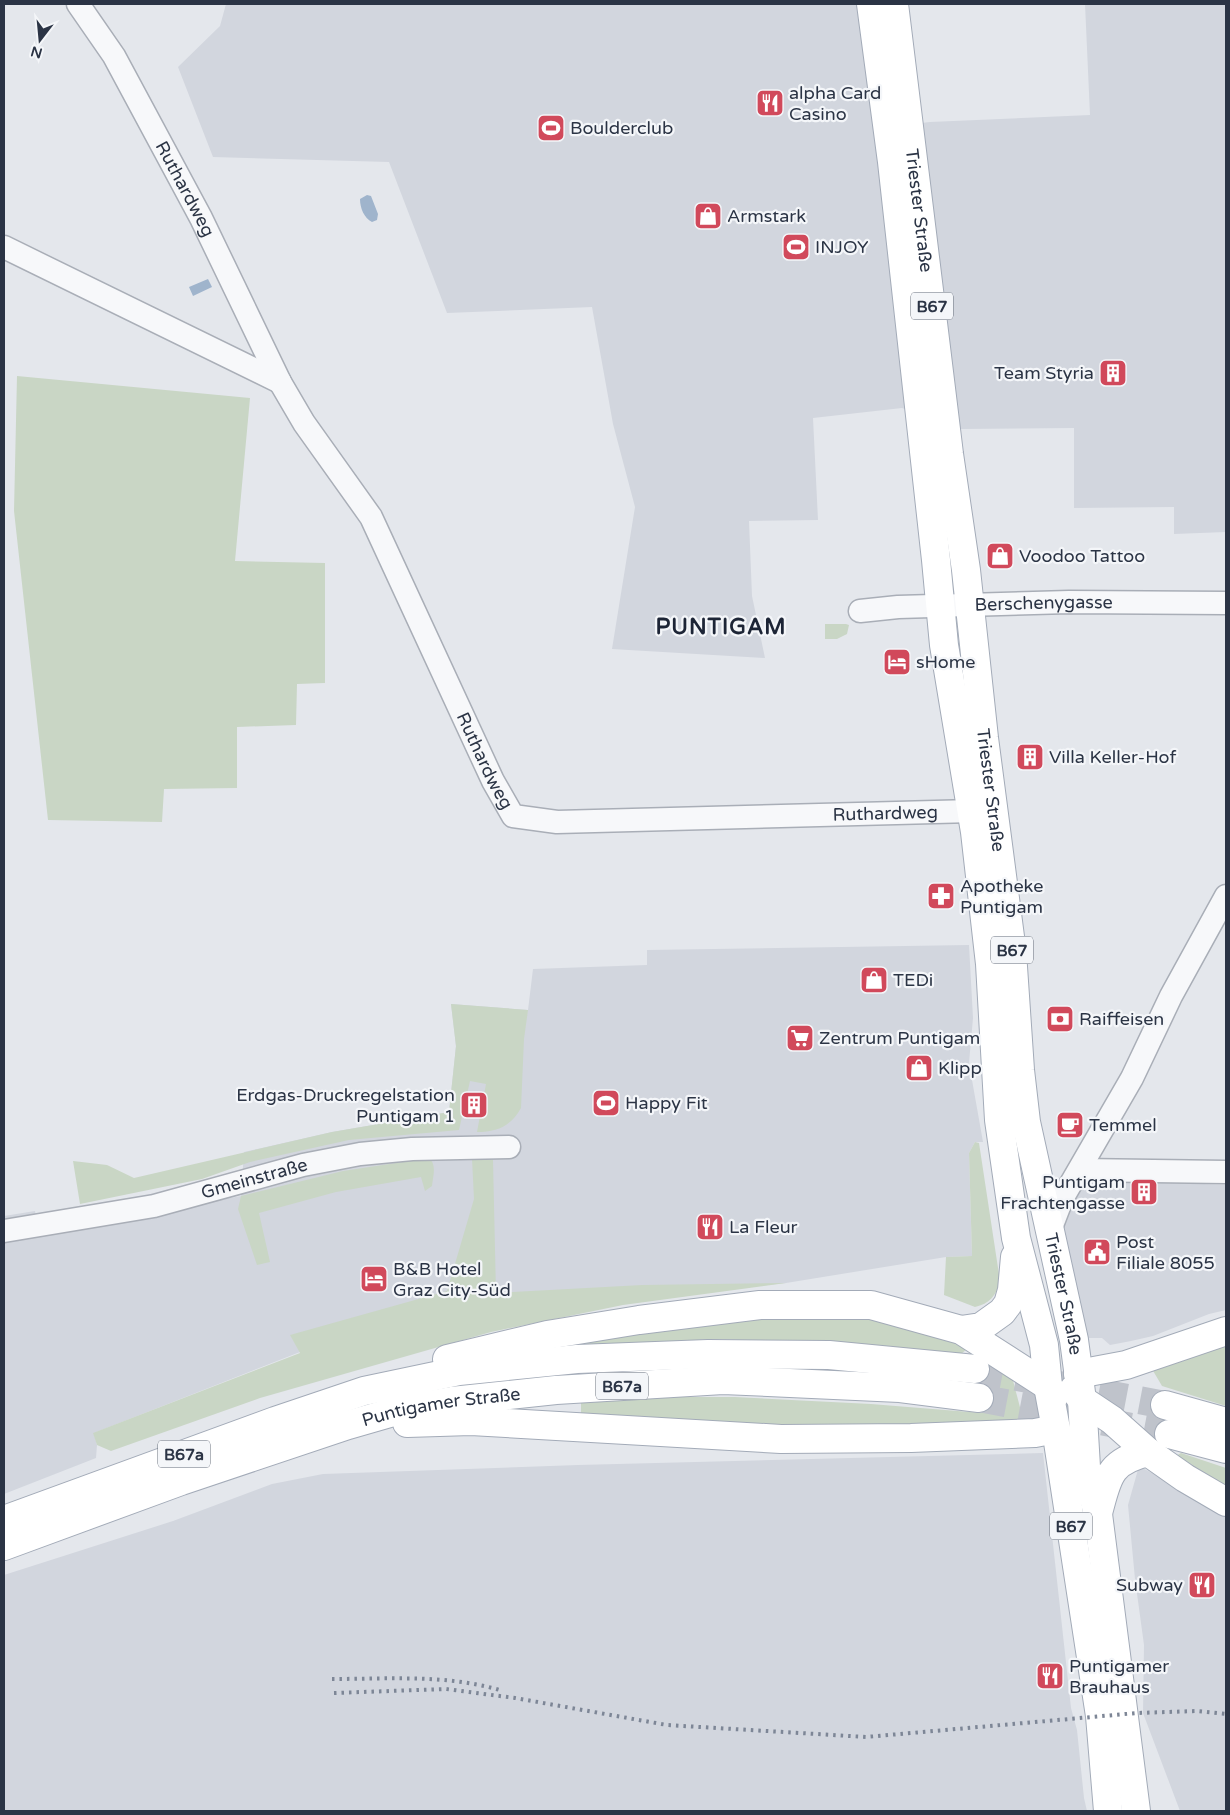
<svg xmlns="http://www.w3.org/2000/svg" width="1230" height="1815" viewBox="0 0 1230 1815" font-family="'Varela Round',sans-serif">
<rect width="100%" height="100%" fill="#e4e7ec"/>
<path fill="#d2d6de" d="M226,4H859L878,128L930,122L1090,115L1085,4H1226V532L1174,534V507L1074,508V428L961,429L902,408L813,418L818,520L749,521L752,596L765,658L612,649L635,507L613,424L592,307L447,313L389,162L213,157L178,67L220,26Z
M969,945L973,1018L969,1063L983,1142H975L969,1153L972,1256L946,1257L786,1283L291,1335L300,1352L94,1433L97,1445L96,1458L4,1494V1216L35,1211L39,1234L241,1196L244,1152L332,1132L449,1112L456,1046L451,1004L528,1010L533,969L647,965V950Z
M1046,1177L1226,1185V1310L1209,1314L1153,1336L1131,1341L1110,1345L1102,1338H1081Z
M1043,1453L1071,1708L1077,1730L1084,1798L1087,1811H4V1575L173,1521L272,1484L323,1474L578,1465Z
M1139,1466L1226,1514V1811H1180L1143,1713L1144,1645L1135,1579L1128,1505Z"/>
<path fill="#c9d6c5" d="M17,376L250,398L235,561L325,563V683L297,684L296,725L237,727V788L164,789L162,822L48,820L14,511Z
M825,624H846L849,625L847,634L837,639H825Z
M451,1004L528,1010L524,1039L521,1108C511,1126 497,1132 477,1132L486,1084L470,1081L459,1130L349,1140L250,1162L202,1179L80,1204L73,1161L107,1165L134,1178L332,1132L449,1112L456,1046Z
M975,1142L979,1143L1000,1281C997,1295 989,1304 975,1307L944,1295L946,1257L972,1256L969,1153Z
M429,1158C437,1165 433,1176 432,1186L425,1191L421,1177L336,1192L259,1213L270,1262L257,1265L238,1209L241,1196L343,1171Z
M472,1159L493,1160L496,1293L642,1285L786,1283L623,1305L491,1332L260,1398L111,1451L97,1445L93,1433L300,1353L290,1335L447,1291L474,1199Z
M737,1317L868,1318L967,1345L1011,1373L1022,1415L1020,1420L996,1424L839,1429L581,1415V1403L678,1397H735L871,1404L982,1413L973,1355L967,1349L961,1354L819,1343L714,1339L579,1347V1339Z
M1226,1345V1406L1162,1386L1152,1369L1194,1357Z
M1181,1453L1226,1468V1490L1174,1457Z"/>
<path fill="#9fb4cc" d="M367,195L371,196L378,214L377,220L372,222C364,218 360,208 360,199Z
M208,279L212,287L193,296L189,287Z"/>
<g fill="none" stroke-linecap="round" stroke-linejoin="round">
<path stroke="#bfc3cb" stroke-width="28" stroke-dasharray="28 14" stroke-linecap="butt" d="M975,1369L1165,1405
M979,1398L1169,1434"/>
<defs>
<g id="minor">
<path id="s1" d="M78,4L114,56L201,218L280,382L304,423L371,517L493,781L513,816L557,822L973,811"/>
<path d="M4,247L280,382"/>
<path id="s2" d="M860,611L898,607L1069,602L1226,603"/>
<path d="M1080,1170L1226,1172"/>
<path id="s3" d="M4,1231L154,1206L303,1165L360,1154L412,1149L509,1147"/>
<path d="M1049,1233L1062,1199L1132,1078L1171,996L1226,896"/>
</g>
<g id="major">
<path d="M871,4L892,162L936,560L944,645L975,832L990,964L999,1120L1016,1238L1044,1345L1048,1386L1056,1429L1100,1716L1108,1811"/>
<path id="s4" d="M894,4L949,454L966,570L984,738L1012,952L1020,1070L1026,1122L1074,1340L1082,1400L1086,1467L1098,1514L1136,1811"/>
<path d="M961,1330L981,1327L1002,1312L1008,1304L1012,1290L1015,1257"/>
<path d="M447,1359L547,1335L639,1320L760,1305H871L961,1330L1048,1386L1054,1396"/>
<path d="M1078,1374L1126,1365L1226,1331"/>
<path d="M1074,1389L1082,1400L1112,1420L1148,1452"/>
<path d="M1165,1405L1226,1422"/>
<path d="M407,1423L471,1421L781,1439L911,1438L1035,1433L1056,1429"/>
<path d="M1169,1434L1226,1449"/>
<path d="M1098,1513C1108,1477 1108,1462 1148,1452L1185,1478L1226,1502"/>
<path d="M4,1520L275,1421L364,1391L459,1371L577,1359L708,1354L829,1355L975,1369"/>
<path id="s5" d="M4,1546L181,1481L348,1425L400,1410L452,1401L556,1390L723,1380L900,1388L979,1398"/>
</g>
</defs>
<use href="#minor" stroke="#a9aeb7" stroke-width="25"/>
<use href="#major" stroke="#a3abb8" stroke-width="30"/>
<use href="#minor" stroke="#f7f8fa" stroke-width="22"/>
<use href="#major" stroke="#fff" stroke-width="28"/>
<path stroke="#7d8696" stroke-width="4" stroke-dasharray="2.5 5" stroke-linecap="butt" d="M332,1679C389,1679 448,1674 503,1691
M334,1693L446,1689L515,1698L667,1725L866,1737L1137,1713L1196,1711L1226,1714"/>
</g>
<defs>
<symbol id="restaurant-square" viewBox="-11 -11 22 22"><rect x="-9" y="-9" width="18" height="18" rx="4" fill="#d1495b" stroke="#f4f6f9"/><path d="M-5-6h1v4h1v-4h1v4h1v-4h1v5L-1.5 .5V6h-2V.5L-5-1ZM5-6V6H3V1.5H1.5Q1.5-4 5-6Z" fill="#fff"/></symbol>
<symbol id="stadium-square" viewBox="-11 -11 22 22"><rect x="-9" y="-9" width="18" height="18" rx="4" fill="#d1495b" stroke="#f4f6f9"/><path d="M0-5a6.5 5 0 1 0 0 10a6.5 5 0 1 0 0-10ZM-3.5-1.8h7v3.6h-7Z" fill="#fff"/></symbol>
<symbol id="shop-square" viewBox="-11 -11 22 22"><rect x="-9" y="-9" width="18" height="18" rx="4" fill="#d1495b" stroke="#f4f6f9"/><path d="M-5-2.5h2.3a2.7 3.5 0 0 1 5.4 0H5L5.5 6h-11ZM-1.5-2.5h3a1.5 2.3 0 0 0-3 0Z" fill="#fff"/></symbol>
<symbol id="building-square" viewBox="-11 -11 22 22"><rect x="-9" y="-9" width="18" height="18" rx="4" fill="#d1495b" stroke="#f4f6f9"/><path d="M-4-6H4V6H1V3H-1V6H-4ZM-2.5-4.3h1.7v1.8h-1.7ZM.8-4.3h1.7v1.8H.8ZM-2.5-1h1.7V.8h-1.7ZM.8-1h1.7V.8H.8Z" fill="#fff"/></symbol>
<symbol id="hotel-square" viewBox="-11 -11 22 22"><rect x="-9" y="-9" width="18" height="18" rx="4" fill="#d1495b" stroke="#f4f6f9"/><path d="M-6-4.5h1.5V1H6V5H4.5V3h-9V5H-6ZM-4 0a1.8 1.8 0 1 1 3.6 0ZM.5 0V-2.5h3Q6-2.5 6 0Z" fill="#fff"/></symbol>
<symbol id="pharmacy-square" viewBox="-11 -11 22 22"><rect x="-9" y="-9" width="18" height="18" rx="4" fill="#d1495b" stroke="#f4f6f9"/><path d="M-2-6h4v4h4v4h-4v4h-4v-4h-4v-4h4Z" fill="#fff"/></symbol>
<symbol id="bank-square" viewBox="-11 -11 22 22"><rect x="-9" y="-9" width="18" height="18" rx="4" fill="#d1495b" stroke="#f4f6f9"/><path d="M-6-4H6V4H-6ZM0-2.3a2.3 2.3 0 1 0 0 4.6a2.3 2.3 0 1 0 0-4.6Z" fill="#fff"/></symbol>
<symbol id="supermarket-square" viewBox="-11 -11 22 22"><rect x="-9" y="-9" width="18" height="18" rx="4" fill="#d1495b" stroke="#f4f6f9"/><path d="M-6-5.5h2.5l.6 2H6L4.5 2H-2.5L-4.4-4H-6ZM-1.5 3.2a1.3 1.3 0 1 0 .1 0ZM3 3.2a1.3 1.3 0 1 0 .1 0Z" fill="#fff"/></symbol>
<symbol id="cafe-square" viewBox="-11 -11 22 22"><rect x="-9" y="-9" width="18" height="18" rx="4" fill="#d1495b" stroke="#f4f6f9"/><path d="M-5.5-4.5H6V0H3Q3 3.5 0 3.5H-2.5Q-5.5 3.5-5.5 0ZM3-3.2v2h1.7v-2ZM-6 4.5H4V6H-6Z" fill="#fff"/></symbol>
<symbol id="civic-square" viewBox="-11 -11 22 22"><rect x="-9" y="-9" width="18" height="18" rx="4" fill="#d1495b" stroke="#f4f6f9"/><path d="M-.6-6.5H3V-4.5H.6V-3L4-1V1h2V6H-6V1h2V-1L-.6-3ZM-1.2 2.5V6h2.4V2.5Z" fill="#fff"/></symbol>
</defs>
<g fill-rule="evenodd">
<use href="#restaurant-square" x="754" y="87" width="32" height="32"/>
<use href="#stadium-square" x="535" y="112" width="32" height="32"/>
<use href="#shop-square" x="692" y="200" width="32" height="32"/>
<use href="#stadium-square" x="780" y="231" width="32" height="32"/>
<use href="#building-square" x="1097" y="357" width="32" height="32"/>
<use href="#shop-square" x="984" y="540" width="32" height="32"/>
<use href="#hotel-square" x="881" y="646" width="32" height="32"/>
<use href="#building-square" x="1014" y="741" width="32" height="32"/>
<use href="#pharmacy-square" x="925" y="880" width="32" height="32"/>
<use href="#shop-square" x="858" y="964" width="32" height="32"/>
<use href="#bank-square" x="1044" y="1003" width="32" height="32"/>
<use href="#supermarket-square" x="784" y="1022" width="32" height="32"/>
<use href="#shop-square" x="903" y="1052" width="32" height="32"/>
<use href="#stadium-square" x="590" y="1087" width="32" height="32"/>
<use href="#building-square" x="458" y="1089" width="32" height="32"/>
<use href="#cafe-square" x="1054" y="1109" width="32" height="32"/>
<use href="#building-square" x="1128" y="1176" width="32" height="32"/>
<use href="#restaurant-square" x="694" y="1211" width="32" height="32"/>
<use href="#civic-square" x="1081" y="1236" width="32" height="32"/>
<use href="#hotel-square" x="358" y="1263" width="32" height="32"/>
<use href="#restaurant-square" x="1186" y="1569" width="32" height="32"/>
<use href="#restaurant-square" x="1034" y="1660" width="32" height="32"/>
</g>
<g text-anchor="middle" stroke-width="4.5" stroke-linejoin="round" paint-order="stroke">
<g fill="#f4f6f9" stroke="#676e7b" stroke-width="1">
<rect x="911" y="292.5" width="42" height="27" rx="4"/>
<rect x="991" y="936.5" width="42" height="27" rx="4"/>
<rect x="596" y="1372.5" width="52" height="27" rx="4"/>
<rect x="158" y="1440.5" width="52" height="27" rx="4"/>
<rect x="1050" y="1512.5" width="42" height="27" rx="4"/>
</g>
<g font-size="16" font-weight="bold" fill="#2b3445">
<text x="932" y="312">B67</text>
<text x="1012" y="956">B67</text>
<text x="622" y="1392">B67a</text>
<text x="184" y="1460">B67a</text>
<text x="1071" y="1532">B67</text>
</g>
<g font-size="18" fill="#2b3445" stroke="#f4f6f9" text-anchor="start">
<text x="789" y="99">alpha Card<tspan x="789" dy="21">Casino</tspan></text>
<text x="570" y="134">Boulderclub</text>
<text x="727" y="222">Armstark</text>
<text x="815" y="253">INJOY</text>
<text x="1094" y="379" text-anchor="end">Team Styria</text>
<text x="1019" y="562">Voodoo Tattoo</text>
<text x="916" y="668">sHome</text>
<text x="1049" y="763">Villa Keller-Hof</text>
<text x="960" y="892">Apotheke<tspan x="960" dy="21">Puntigam</tspan></text>
<text x="893" y="986">TEDi</text>
<text x="1079" y="1025">Raiffeisen</text>
<text x="819" y="1044">Zentrum Puntigam</text>
<text x="938" y="1074">Klipp</text>
<text x="455" y="1101" text-anchor="end">Erdgas-Druckregelstation<tspan x="455" dy="21">Puntigam 1</tspan></text>
<text x="625" y="1109">Happy Fit</text>
<text x="1089" y="1131">Temmel</text>
<text x="1125" y="1188" text-anchor="end">Puntigam<tspan x="1125" dy="21">Frachtengasse</tspan></text>
<text x="729" y="1233">La Fleur</text>
<text x="1116" y="1248">Post<tspan x="1116" dy="21">Filiale 8055</tspan></text>
<text x="393" y="1275">B&amp;B Hotel<tspan x="393" dy="21">Graz City-Süd</tspan></text>
<text x="1183" y="1591" text-anchor="end">Subway</text>
<text x="1069" y="1672">Puntigamer<tspan x="1069" dy="21">Brauhaus</tspan></text>
</g>
<g font-size="18" fill="#2b3445" stroke="#f4f6f9">
<text dy="6" stroke="none"><textPath href="#s1" startOffset="214">Ruthardweg</textPath></text>
<text dy="6" stroke="none"><textPath href="#s4" startOffset="208">Triester Straße</textPath></text>
<text dy="6" stroke="none"><textPath href="#s2" startOffset="184">Berschenygasse</textPath></text>
<text dy="6" stroke="none"><textPath href="#s1" startOffset="861">Ruthardweg</textPath></text>
<text dy="6" stroke="none"><textPath href="#s4" startOffset="792">Triester Straße</textPath></text>
<text dy="6" stroke="none"><textPath href="#s1" startOffset="1296">Ruthardweg</textPath></text>
<text dy="6" stroke="none"><textPath href="#s3" startOffset="256">Gmeinstraße</textPath></text>
<text dy="6" stroke="none"><textPath href="#s4" startOffset="1302">Triester Straße</textPath></text>
<text dy="6" stroke="none"><textPath href="#s5" startOffset="460">Puntigamer Straße</textPath></text>
</g>
<g font-size="22" font-weight="bold" letter-spacing="1" fill="#1d2536" stroke="#f4f6f9">
<text x="721" y="634">PUNTIGAM</text>
</g>
</g>
<rect width="1230" height="1815" fill="none" stroke="#2b3445" stroke-width="10"/>
<g transform="translate(40 40) rotate(196)" stroke="#f4f6f9" stroke-width="4" paint-order="stroke">
<path d="M0-4L9 19L0 12L-9 19Z" fill="#2b3445"/>
<text y="-8" font-size="14" font-weight="bold" text-anchor="middle" fill="#2b3445">N</text>
</g>
</svg>
